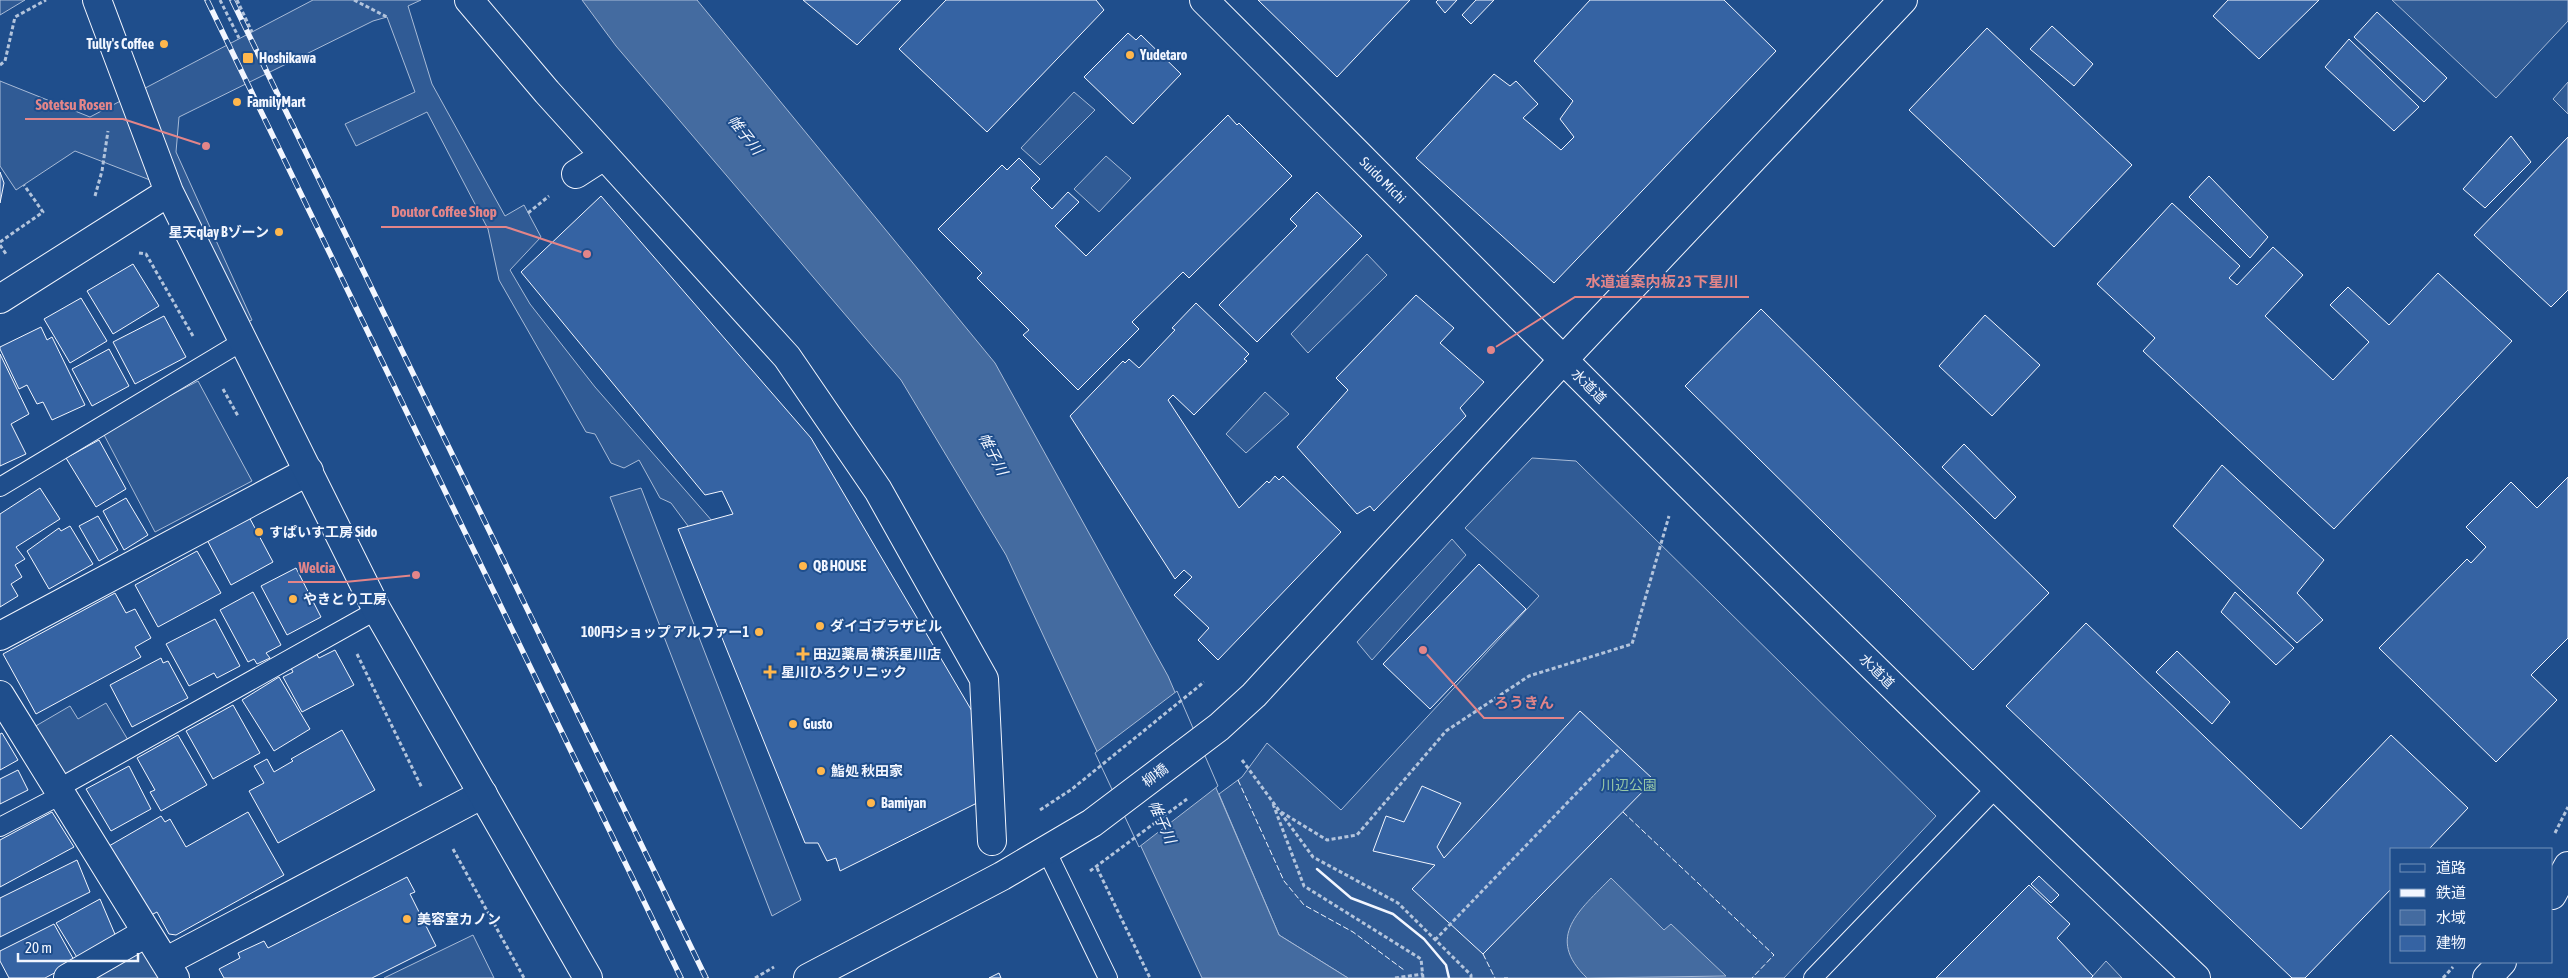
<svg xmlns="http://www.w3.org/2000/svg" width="2568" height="978" viewBox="0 0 2568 978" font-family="'Asap Condensed','Noto Sans JP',sans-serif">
<rect width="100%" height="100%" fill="#1f4e8c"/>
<path fill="#305b95" stroke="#a8bbd7" d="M0,0H25L0,15Z
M313,0H421L408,6L432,84L505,216L524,205L541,237L510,270L530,304L595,387L713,522L691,530L671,503L660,498L639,460L624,468L611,463L595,434L586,432L499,280L488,229L427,112L356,146L345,124L415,92L387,17L373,21L179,117L176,152L252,320L228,330L150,180L75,151L16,190L0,166V81L90,117Z
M2392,0H2568V21L2496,98Z
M2568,82V114L2553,99Z
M1074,92L1095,110L1040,165L1021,148Z
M1106,156L1131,178L1099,212L1074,189Z
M1367,254L1387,275L1308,353L1291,334Z
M198,381L252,481L155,532L102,431Z
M1265,392L1289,414L1246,453L1226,434Z
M1532,458L1576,461L1936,816L1784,978H1348L1279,935L1219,794L1242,777L1267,743L1341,810L1539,596L1465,528Z
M641,488L801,900L772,916L610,497Z
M1452,539L1466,555L1372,660L1357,642Z
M106,703L128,740L64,777L34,727L70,706L78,719Z
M473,935L494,978H384Z
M142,945L162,978H86Z
M2106,961L2122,978H2091Z"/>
<path fill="#446ba0" stroke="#a8bbd7" d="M582,0H697L995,363L1168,676L1279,935L1348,978H1202L1006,555L901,380L616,46Z
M1611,878L1664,930L1671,924L1726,976L1587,978C1544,937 1580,910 1611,878Z"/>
<path fill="#1f4e8c" stroke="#a8bbd7" d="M1177,691L1218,786L1139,847L1095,753Z"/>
<path fill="#3563a3" stroke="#f2f6ff" d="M803,0H901L857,45Z
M946,0H1096L1104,10L987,132L899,49Z
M1258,0H1410L1337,77Z
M1438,0H1457L1445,13L1436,2Z
M1476,0H1494L1471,24L1462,15Z
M1590,0H1724L1776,51L1554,283L1416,158L1494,74L1510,86L1516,81L1538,104L1523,118L1561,150L1574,137L1560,119L1573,101L1534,61Z
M2228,0H2319L2259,59L2213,16Z
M2377,12L2447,78L2424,102L2354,37Z
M2052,26L2093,64L2074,86L2030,49Z
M1987,28L2132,165L2054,247L1909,110Z
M1128,33L1136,40L1141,35L1181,74L1133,124L1084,77Z
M2349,39L2419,107L2394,131L2325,67Z
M1228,115L1237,125L1239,123L1292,176L1189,278L1183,272L1132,322L1139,329L1078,390L1023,335L1029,330L977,278L982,273L938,229L1002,165L1007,170L1019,158L1040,179L1031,188L1052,209L1068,192L1079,202L1055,226L1086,256Z
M2511,136L2531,162L2485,208L2463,189Z
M2568,137V290L2551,307L2474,235Z
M0,172L4,183L0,203Z
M2209,176L2268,237L2250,258L2189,197Z
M1317,192L1362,236L1257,342L1219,305L1297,226L1290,219Z
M601,196L811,438L979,723L977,803L840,871L836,858L827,861L818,843H805L678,529L733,514L722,491L705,495L521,272Z
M2172,203L2240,266L2229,278L2237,285L2273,247L2303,275L2265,316L2333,380L2369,342L2330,305L2348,287L2389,325L2438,273L2512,341L2334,529L2143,351L2155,338L2097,284Z
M133,264L159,306L113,334L87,291Z
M1416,295L1454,328L1440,343L1484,382L1460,408L1466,416L1374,511L1370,506L1357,514L1297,447L1348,390L1336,378Z
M81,298L107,341L70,363L44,319Z
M1196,303L1249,354L1244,359L1247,361L1194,415L1173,395L1168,400L1239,508L1267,481L1269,483L1275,476L1279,480L1283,476L1341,532L1218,660L1198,640L1209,628L1174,595L1192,577L1184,570L1175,579L1070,416L1123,361L1125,363L1129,359L1139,368L1175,330L1172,328Z
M1761,309L2049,593L1973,670L1685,386Z
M1985,315L2040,365L1992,416L1939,366Z
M164,316L186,357L135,384L113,342Z
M41,327L47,340L52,337L85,405L52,420L43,402L37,404L27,385L19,389L0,349V347Z
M109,349L129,386L92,406L72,369Z
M0,354L29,414L11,424L26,454L0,466Z
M99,440L126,489L96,507L66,458Z
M1964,444L2016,497L1995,519L1942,467Z
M2222,465L2324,560L2297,593L2323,620L2297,643L2173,526Z
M2568,477V638L2531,675L2557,700L2496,762L2379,648L2467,559L2471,563L2486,547L2466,527L2511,482L2537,508Z
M40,488L60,519L16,547L25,559L15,565L22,577L11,584L18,596L0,607V514Z
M126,498L148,535L124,550L103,511Z
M248,515L273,562L231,585L206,538Z
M98,516L118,550L99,561L79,526Z
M70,526L93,564L49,589L27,551L59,528L61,531Z
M197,551L221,593L158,627L135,585Z
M1479,564L1526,609L1430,709L1383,664Z
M296,568L321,617L287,635L261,586Z
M253,592L281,645L266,653L270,658L257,664L254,659L248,662L220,610Z
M2235,592L2294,648L2276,665L2221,612Z
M115,593L126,613L135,609L151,638L135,647L141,657L36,714L3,654Z
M215,619L240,666L217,678L214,673L189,686L166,644Z
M2086,623L2301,829L2391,735L2468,808L2429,849H2392V888L2305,978H2292L2006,706Z
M335,650L354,685L302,712L283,677L293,672L289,664L315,651L319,658Z
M2177,651L2230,702L2212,724L2156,672Z
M161,658L163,663L168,661L188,698L132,727L110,685Z
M279,677L310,729L274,751L242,700Z
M233,705L260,753L213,779L186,731Z
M1580,711L1654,780L1483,954L1412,889L1435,865L1373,851L1386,816L1404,822L1422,786L1461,803L1437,847L1444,858Z
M342,730L375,790L278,843L249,791L264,783L254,766L267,759L274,772L293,761L291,759Z
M2,733L18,760L0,770V734Z
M178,735L207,785L161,811L150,792L155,790L137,758Z
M129,766L151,809L111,831L86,789Z
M18,770L28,790L0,804V779Z
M52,812L74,847L0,887V840Z
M248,812L284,875L176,935L169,934L157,912L149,916L109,846L161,816L165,822L170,819L186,847Z
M77,860L90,892L0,937V898Z
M2039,876L2059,895L2051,903L2031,884Z
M407,877L415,892L410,894L436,946L372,978H224L219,969L240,958L238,953L264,941L268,948Z
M2029,885L2070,924L2057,938L2093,976L2091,978H1936Z
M100,899L117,939L78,959L56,923Z
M54,924L75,962L45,978H9L0,961V951Z
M999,973L1001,978H989Z"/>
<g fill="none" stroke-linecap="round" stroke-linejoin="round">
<defs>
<path id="lane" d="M0,487L243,341
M59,788L377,610
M0,827L63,794
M1046,850L1108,978
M1813,978L1996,788"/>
<path id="street" d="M469,0L547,92L787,357L878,490L984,679L992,841
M576,174L604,156
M0,636L309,471
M0,695L175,978
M2552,895L2568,866
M165,962L483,794
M68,978L146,933
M2487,978L2502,962"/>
<path id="secondary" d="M97,0L169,192L377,610L588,978
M1204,0C1532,328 1858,659 2196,978
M0,299L169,192
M808,978L1002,876L1092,823L1219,727L1254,695L1563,360L1903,0"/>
</defs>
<use href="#lane" stroke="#f2f6ff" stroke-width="20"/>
<use href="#street" stroke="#f2f6ff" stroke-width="30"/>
<use href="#secondary" stroke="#f2f6ff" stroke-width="30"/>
<path stroke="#b3c4dc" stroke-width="3" stroke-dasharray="4 2.5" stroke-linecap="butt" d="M220,0L239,38
M237,0L252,32
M354,0L387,17
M0,65L5,61L15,17L46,0
M95,196L102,171L108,131
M528,213L549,196
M0,242L43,212L24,185
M0,245L6,254
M139,253L146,254L193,336
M223,389L238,416
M357,654L422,788
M1242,760L1313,857L1398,903L1471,975V978
M1273,804L1304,886L1421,959L1423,978
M1040,810L1072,789L1204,682
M1281,812L1327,840L1357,835L1446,731L1529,676L1632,644L1669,516
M2555,833L2568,807
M453,849L524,978
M1097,868L1150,978
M1090,871L1187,799
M1435,940L1620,748
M755,978L774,967
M1395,978L1423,974
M2443,978L2453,967"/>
<use href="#lane" stroke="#1f4e8c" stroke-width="18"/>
<use href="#street" stroke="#1f4e8c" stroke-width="28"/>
<use href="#secondary" stroke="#1f4e8c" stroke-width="28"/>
<defs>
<path id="rail" d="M207,0L681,978
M232,0L706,978"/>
</defs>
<use href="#rail" stroke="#f2f6ff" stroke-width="5.5"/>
<use href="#rail" stroke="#1f4e8c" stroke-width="4" stroke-dasharray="11" stroke-linecap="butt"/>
<path stroke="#f2f6ff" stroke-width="1" stroke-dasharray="6 2.5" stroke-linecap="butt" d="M1238,780L1284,881L1304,905L1353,932L1404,970
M1623,812L1774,955L1752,978
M1483,954L1495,978
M1504,978H1508"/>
<path stroke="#f2f6ff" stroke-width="2.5" d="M1317,869L1351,898L1393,914L1424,939L1446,965L1449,978"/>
</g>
<g fill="#ffb74d" stroke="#1f4e8c" stroke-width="2">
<circle cx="164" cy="44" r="5"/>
<circle cx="1130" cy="55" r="5"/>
<rect x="242" y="52" width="12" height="12" rx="2.5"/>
<circle cx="237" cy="102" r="5"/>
<circle cx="279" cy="232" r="5"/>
<circle cx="259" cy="532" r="5"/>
<circle cx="803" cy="566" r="5"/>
<circle cx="293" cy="599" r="5"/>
<circle cx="820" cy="626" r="5"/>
<circle cx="759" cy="632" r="5"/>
<path d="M800.5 646.5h5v5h5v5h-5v5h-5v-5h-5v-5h5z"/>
<path d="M767.5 664.5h5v5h5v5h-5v5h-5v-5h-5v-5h5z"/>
<circle cx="793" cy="724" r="5"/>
<circle cx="821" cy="771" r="5"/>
<circle cx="871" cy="803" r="5"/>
<circle cx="407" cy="919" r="5"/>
</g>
<g text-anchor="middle" stroke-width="4" stroke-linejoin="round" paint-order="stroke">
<g font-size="14" font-weight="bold" fill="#f2f6ff" stroke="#1f4e8c" text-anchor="start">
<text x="154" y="49" text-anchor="end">Tully's Coffee</text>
<text x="1140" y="60">Yudetaro</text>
<text x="259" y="63">Hoshikawa</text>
<text x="247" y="107">FamilyMart</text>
<text x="269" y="237" text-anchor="end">星天qlay Bゾーン</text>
<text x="269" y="537">すぱいす工房 Sido</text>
<text x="813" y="571">QB HOUSE</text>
<text x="303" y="604">やきとり工房</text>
<text x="830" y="631">ダイゴプラザビル</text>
<text x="749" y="637" text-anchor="end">100円ショップ アルファー1</text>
<text x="813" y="659">田辺薬局 横浜星川店</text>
<text x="781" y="677">星川ひろクリニック</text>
<text x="803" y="729">Gusto</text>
<text x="831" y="776">鮨処 秋田家</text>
<text x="881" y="808">Bamiyan</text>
<text x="417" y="924">美容室カノン</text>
</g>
<g font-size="14" fill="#f2f6ff" stroke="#1f4e8c">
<text transform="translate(1383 180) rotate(45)" y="5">Suido Michi</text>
<text transform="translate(1589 386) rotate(45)" y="5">水道道</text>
<text transform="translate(1877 671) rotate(45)" y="5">水道道</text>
<text transform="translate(1155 775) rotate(-37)" y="5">柳橋</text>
</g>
<g font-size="14" fill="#97c8a6" stroke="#1f4e8c">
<text x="1629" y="790">川辺公園</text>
</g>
<g font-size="15" font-style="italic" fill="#f2f6ff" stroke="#1f4e8c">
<text transform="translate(745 135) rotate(52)" y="5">帷子川</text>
<text transform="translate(993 454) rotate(63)" y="5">帷子川</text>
<text transform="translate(1162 822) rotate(66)" y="5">帷子川</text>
</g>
</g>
<path fill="none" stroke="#e38589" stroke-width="2" d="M206 146L123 119H25M587 254L506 227H381M1491 350L1575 297H1749M416 575L345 582H288M1423 650L1484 718H1564"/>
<g fill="#e38589" stroke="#1f4e8c" stroke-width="2">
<circle cx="206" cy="146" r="5"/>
<circle cx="587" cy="254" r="5"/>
<circle cx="1491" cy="350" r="5"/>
<circle cx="416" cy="575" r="5"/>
<circle cx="1423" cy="650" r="5"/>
</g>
<g font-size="15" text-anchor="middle" font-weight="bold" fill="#e38589" stroke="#1f4e8c" stroke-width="4" stroke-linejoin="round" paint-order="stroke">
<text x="74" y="110">Sotetsu Rosen</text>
<text x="444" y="217">Doutor Coffee Shop</text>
<text x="1662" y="287">水道道案内板 23 下星川</text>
<text x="317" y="573">Welcia</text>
<text x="1524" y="708">ろうきん</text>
</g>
<rect x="2390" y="848" width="162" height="115" fill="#1f4e8c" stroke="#7391ba"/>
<rect x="2400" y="864" width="25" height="8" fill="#1f4e8c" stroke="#7391ba"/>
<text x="2436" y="873" font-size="15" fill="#f2f6ff">道路</text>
<rect x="2400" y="889" width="25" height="8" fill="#f2f6ff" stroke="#7391ba"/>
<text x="2436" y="898" font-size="15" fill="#f2f6ff">鉄道</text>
<rect x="2400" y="910" width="25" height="15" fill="#446ba0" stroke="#7391ba"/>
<text x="2436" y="923" font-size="15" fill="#f2f6ff">水域</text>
<rect x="2400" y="936" width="25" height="15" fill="#3563a3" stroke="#7391ba"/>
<text x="2436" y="948" font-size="15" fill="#f2f6ff">建物</text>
<path d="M18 953v8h120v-8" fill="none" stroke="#f2f6ff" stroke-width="2.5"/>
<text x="25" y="953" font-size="15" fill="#f2f6ff" stroke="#1f4e8c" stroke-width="4" paint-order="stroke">20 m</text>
</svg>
